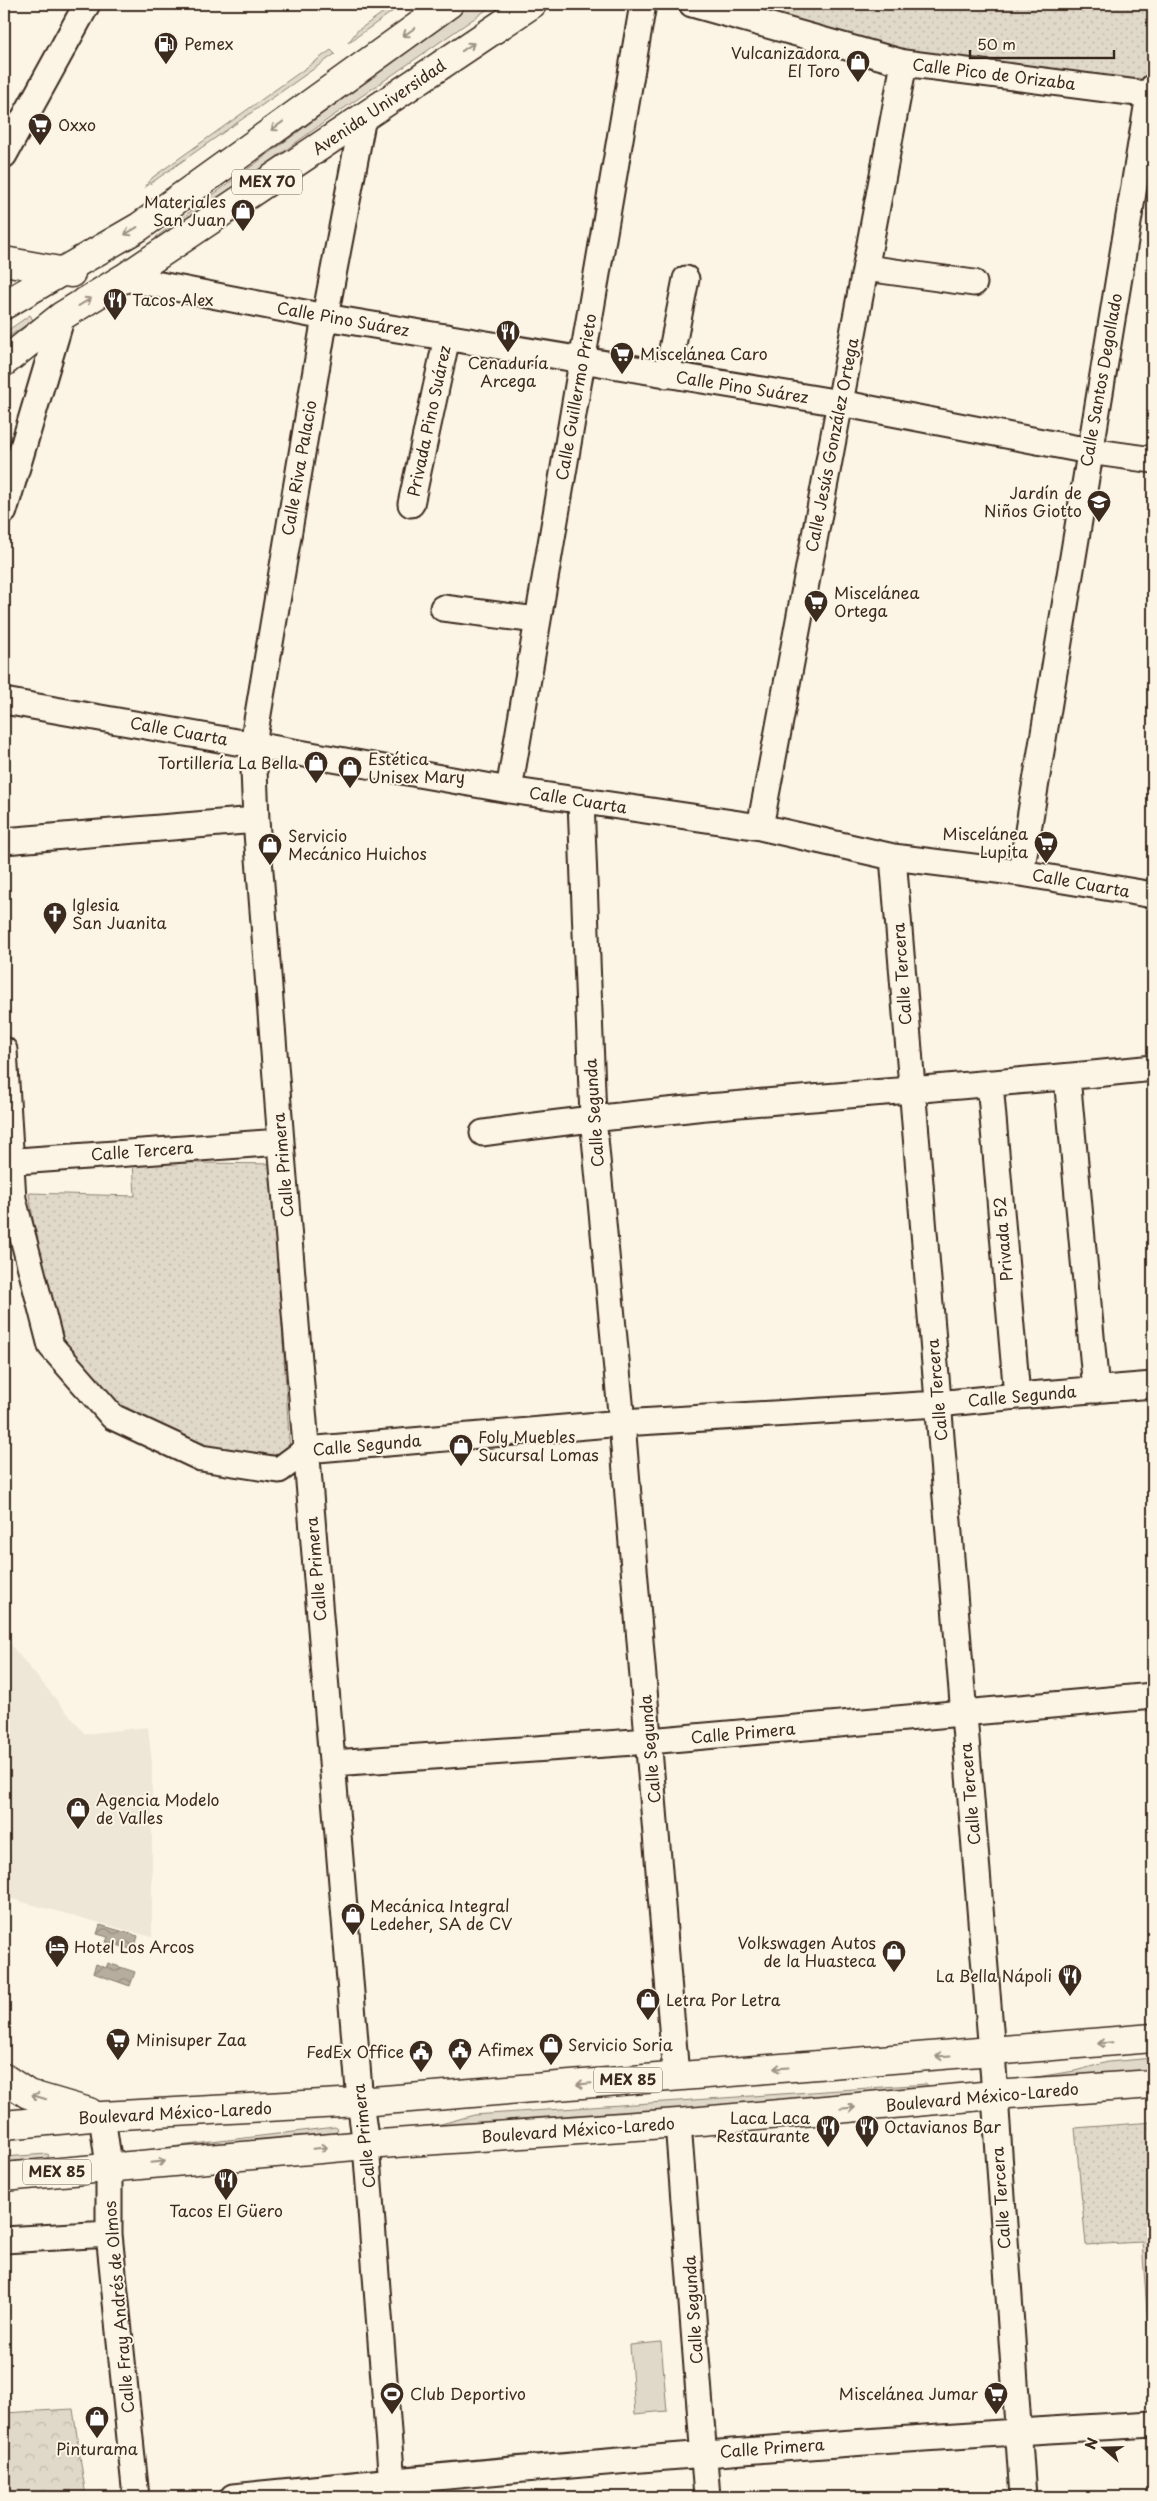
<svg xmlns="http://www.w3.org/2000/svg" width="1157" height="2501" viewBox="0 0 1157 2501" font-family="'Playpen Sans',sans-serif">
<defs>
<pattern id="grass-dots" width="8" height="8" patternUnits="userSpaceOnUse" patternTransform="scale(1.25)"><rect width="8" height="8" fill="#e0d8c8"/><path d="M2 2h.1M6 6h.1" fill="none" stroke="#c1baab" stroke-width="1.8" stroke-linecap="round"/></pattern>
<pattern id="forest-crowns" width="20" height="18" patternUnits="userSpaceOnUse" patternTransform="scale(1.25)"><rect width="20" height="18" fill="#e0d8c8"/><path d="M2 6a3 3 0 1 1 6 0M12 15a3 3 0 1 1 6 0" fill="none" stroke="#c1baab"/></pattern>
<pattern id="water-waves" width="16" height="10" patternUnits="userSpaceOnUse" patternTransform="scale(1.25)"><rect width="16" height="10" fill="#b7ad9e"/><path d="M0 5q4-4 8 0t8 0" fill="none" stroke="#968d80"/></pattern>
</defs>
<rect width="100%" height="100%" fill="#fcf5e5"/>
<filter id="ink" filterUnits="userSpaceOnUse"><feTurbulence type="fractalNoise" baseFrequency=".02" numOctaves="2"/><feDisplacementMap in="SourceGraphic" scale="10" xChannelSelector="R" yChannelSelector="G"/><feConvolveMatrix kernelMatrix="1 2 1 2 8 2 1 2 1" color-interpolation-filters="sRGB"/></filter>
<g filter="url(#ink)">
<path fill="#eee6d6" d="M4,1637L85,1734L148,1727L152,1764V1937L4,1897Z"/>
<path fill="url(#grass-dots)" stroke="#8e8173" d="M748,4H1153V64L1145,80L893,53Z
M133,1162L272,1164L290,1453L257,1457L192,1444L138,1417L96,1387L59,1339L43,1285L29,1193L135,1196Z
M1153,2122V2395L1142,2242L1086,2245L1075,2128Z"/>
<path fill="url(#forest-crowns)" stroke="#8e8173" d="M73,2409L86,2497H4V2413Z"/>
<path fill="#e0d8c8" stroke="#8e8173" d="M395,4H403L348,43L357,31Z
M471,4H495L330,118L160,241H157L156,237Z
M331,50L335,54L144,188L153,177Z
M30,315L33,320L4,340V333Z
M1153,2058V2072L1017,2080L1075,2071L1108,2062Z
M927,2084L928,2089L385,2135L387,2131L441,2124L474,2115Z
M335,2127L338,2129L336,2133L148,2153L146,2150Z
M47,2154L49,2155L47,2159L4,2162V2157Z
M661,2342L667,2411L635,2414L630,2345Z"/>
<path fill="url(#water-waves)" stroke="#85796b" d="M100,1925L138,1936L134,1950L106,1942L108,1937L97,1934Z
M108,1963L135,1972L130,1986L93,1973L96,1964L106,1968Z"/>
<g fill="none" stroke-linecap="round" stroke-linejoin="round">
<defs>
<path id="minor" d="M692,4L904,63L1153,95
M363,117L325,317L253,744L256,820L281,1142L360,2102L366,2145L393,2497
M4,155L87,4
M866,268L974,283
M124,278L325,317L840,403L1089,451L1153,460
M667,375L686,279
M411,504L447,337
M4,511L62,316
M443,608L537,620
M4,701L509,790L760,827L893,857L1021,873L1153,895
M509,790L643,4
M581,801L593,1117L622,1423L676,2076
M760,827L904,63
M4,841L256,820
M893,857L992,2053L1023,2497
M1021,873L1149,95L1153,87
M4,1050L13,1199L51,1346L113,1417L201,1458L279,1470L306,1450L622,1423L938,1404L1017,1396L1153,1385
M1067,1077L1096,1390
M990,1083L1017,1396
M483,1133C705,1101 930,1092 1153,1068
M4,1162L281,1142
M333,1763L649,1741L1153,1696
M102,2116L109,2166V2234L136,2497
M678,2123L707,2497
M4,2240L109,2234
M233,2497C539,2465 846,2441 1153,2424"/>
<path id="major" d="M4,261L71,273
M4,305L139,227L449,4
M4,362L62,316L124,278L532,4
M4,2078L28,2094L89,2112
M4,2125L102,2116L360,2102L1153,2038
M4,2177L366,2145L678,2123L994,2095L1153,2084"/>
</defs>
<use href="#minor" stroke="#3b2a1e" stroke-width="29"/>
<use href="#major" stroke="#3b2a1e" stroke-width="31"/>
<use href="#minor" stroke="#fcf5e5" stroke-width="25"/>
<use href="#major" stroke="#fcf5e5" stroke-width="28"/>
</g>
<defs><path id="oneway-shaft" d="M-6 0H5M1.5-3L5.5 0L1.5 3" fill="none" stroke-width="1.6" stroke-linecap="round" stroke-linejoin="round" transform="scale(1.25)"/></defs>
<g stroke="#9c9082">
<use href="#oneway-shaft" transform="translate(409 32) rotate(145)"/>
<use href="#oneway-shaft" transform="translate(468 47) rotate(-34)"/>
<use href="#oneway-shaft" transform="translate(277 126) rotate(144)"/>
<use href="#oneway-shaft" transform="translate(131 231) rotate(149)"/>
<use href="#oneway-shaft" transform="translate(85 302) rotate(-31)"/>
<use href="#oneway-shaft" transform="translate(1105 2043) rotate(175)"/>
<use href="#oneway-shaft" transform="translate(943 2056) rotate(176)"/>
<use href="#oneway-shaft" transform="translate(781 2068) rotate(176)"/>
<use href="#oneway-shaft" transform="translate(584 2084) rotate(175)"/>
<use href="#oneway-shaft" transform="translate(39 2097) rotate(-163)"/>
<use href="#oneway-shaft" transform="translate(848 2108) rotate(-5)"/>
<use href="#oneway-shaft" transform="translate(320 2148) rotate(-5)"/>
<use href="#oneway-shaft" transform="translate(158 2162) rotate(-5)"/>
</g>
</g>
<defs>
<symbol id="fuel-pin" viewBox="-11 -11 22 30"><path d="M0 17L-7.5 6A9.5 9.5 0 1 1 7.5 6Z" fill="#3b2a1e" stroke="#fcf5e5"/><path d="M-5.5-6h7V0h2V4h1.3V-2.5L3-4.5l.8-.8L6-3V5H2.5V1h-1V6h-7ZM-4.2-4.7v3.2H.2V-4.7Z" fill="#fff"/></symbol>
<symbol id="shop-pin" viewBox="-11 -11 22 30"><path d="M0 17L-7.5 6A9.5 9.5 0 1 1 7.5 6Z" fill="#3b2a1e" stroke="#fcf5e5"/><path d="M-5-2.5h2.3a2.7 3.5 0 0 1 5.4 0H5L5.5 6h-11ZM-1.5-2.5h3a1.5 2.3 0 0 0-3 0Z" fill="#fff"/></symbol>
<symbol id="supermarket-pin" viewBox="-11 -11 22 30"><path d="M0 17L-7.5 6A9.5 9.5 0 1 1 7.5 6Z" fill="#3b2a1e" stroke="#fcf5e5"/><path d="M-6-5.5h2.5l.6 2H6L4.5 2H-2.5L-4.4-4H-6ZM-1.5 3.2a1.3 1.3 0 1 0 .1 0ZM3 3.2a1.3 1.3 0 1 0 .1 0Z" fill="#fff"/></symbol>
<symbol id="restaurant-pin" viewBox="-11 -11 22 30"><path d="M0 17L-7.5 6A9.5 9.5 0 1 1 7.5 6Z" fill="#3b2a1e" stroke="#fcf5e5"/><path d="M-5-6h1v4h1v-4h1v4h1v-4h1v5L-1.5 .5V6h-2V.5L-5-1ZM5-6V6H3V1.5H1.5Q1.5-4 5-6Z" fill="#fff"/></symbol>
<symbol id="school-pin" viewBox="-11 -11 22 30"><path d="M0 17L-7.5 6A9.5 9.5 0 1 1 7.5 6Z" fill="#3b2a1e" stroke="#fcf5e5"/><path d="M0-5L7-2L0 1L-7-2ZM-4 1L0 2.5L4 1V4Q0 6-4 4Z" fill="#fff"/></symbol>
<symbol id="church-pin" viewBox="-11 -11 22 30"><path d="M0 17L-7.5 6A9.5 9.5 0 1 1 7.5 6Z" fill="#3b2a1e" stroke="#fcf5e5"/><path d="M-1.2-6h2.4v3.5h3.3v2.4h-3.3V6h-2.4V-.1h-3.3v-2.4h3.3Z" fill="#fff"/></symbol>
<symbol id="hotel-pin" viewBox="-11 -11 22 30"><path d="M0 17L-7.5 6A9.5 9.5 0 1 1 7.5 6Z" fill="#3b2a1e" stroke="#fcf5e5"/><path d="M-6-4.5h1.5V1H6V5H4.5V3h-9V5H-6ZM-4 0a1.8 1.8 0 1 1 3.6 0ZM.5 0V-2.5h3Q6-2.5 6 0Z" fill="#fff"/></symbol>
<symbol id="civic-pin" viewBox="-11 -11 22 30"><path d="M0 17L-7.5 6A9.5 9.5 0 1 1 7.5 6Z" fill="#3b2a1e" stroke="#fcf5e5"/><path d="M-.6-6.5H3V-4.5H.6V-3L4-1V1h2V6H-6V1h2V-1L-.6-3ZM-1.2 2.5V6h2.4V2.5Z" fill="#fff"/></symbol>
<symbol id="stadium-pin" viewBox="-11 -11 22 30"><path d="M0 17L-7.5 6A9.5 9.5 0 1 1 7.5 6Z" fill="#3b2a1e" stroke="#fcf5e5"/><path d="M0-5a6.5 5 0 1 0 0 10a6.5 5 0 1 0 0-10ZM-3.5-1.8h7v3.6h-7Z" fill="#fff"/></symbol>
</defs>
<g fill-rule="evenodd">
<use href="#fuel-pin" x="152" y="30" width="28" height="38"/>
<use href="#shop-pin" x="844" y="48" width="28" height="38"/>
<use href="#supermarket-pin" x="26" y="111" width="28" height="38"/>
<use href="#shop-pin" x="229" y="197" width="28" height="38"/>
<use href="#restaurant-pin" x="101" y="286" width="28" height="38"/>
<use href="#restaurant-pin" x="494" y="318" width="28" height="38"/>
<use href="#supermarket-pin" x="608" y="340" width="28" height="38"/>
<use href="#school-pin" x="1085" y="488" width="28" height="38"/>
<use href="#supermarket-pin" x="802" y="588" width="28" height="38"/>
<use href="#shop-pin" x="302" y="749" width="28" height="38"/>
<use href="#shop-pin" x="336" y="754" width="28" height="38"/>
<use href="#supermarket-pin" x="1032" y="829" width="28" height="38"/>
<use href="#shop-pin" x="256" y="831" width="28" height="38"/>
<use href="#church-pin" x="41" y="900" width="28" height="38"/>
<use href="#shop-pin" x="447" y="1432" width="28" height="38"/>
<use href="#shop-pin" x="64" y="1795" width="28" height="38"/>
<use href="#shop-pin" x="339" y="1901" width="28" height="38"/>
<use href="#hotel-pin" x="43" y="1933" width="28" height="38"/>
<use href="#shop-pin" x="880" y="1938" width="28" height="38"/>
<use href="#restaurant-pin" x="1056" y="1962" width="28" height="38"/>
<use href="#shop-pin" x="634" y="1986" width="28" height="38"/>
<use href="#supermarket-pin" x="104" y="2026" width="28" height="38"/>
<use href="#shop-pin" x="537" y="2031" width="28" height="38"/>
<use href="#civic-pin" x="446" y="2036" width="28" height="38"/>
<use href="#civic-pin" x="407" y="2038" width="28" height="38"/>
<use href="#restaurant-pin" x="814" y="2113" width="28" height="38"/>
<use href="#restaurant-pin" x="853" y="2113" width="28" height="38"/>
<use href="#restaurant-pin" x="212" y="2166" width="28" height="38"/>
<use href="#stadium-pin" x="378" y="2380" width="28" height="38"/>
<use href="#supermarket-pin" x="982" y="2380" width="28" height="38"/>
<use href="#shop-pin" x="83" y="2404" width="28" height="38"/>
</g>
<g text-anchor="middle" stroke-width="4" stroke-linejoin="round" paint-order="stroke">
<g fill="#fcf5e5" stroke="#75675a" stroke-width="1">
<rect x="232" y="169.5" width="70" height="25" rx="4"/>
<rect x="594" y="2067.5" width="68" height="25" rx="4"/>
<rect x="23" y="2159.5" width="68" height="25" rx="4"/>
</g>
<g font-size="15" font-weight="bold" fill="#3b2a1e">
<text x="267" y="187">MEX 70</text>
<text x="628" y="2085">MEX 85</text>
<text x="57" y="2177">MEX 85</text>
</g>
<g font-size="16" fill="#3b2a1e" stroke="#fcf5e5" text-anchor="start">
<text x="184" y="50">Pemex</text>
<text x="840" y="59" text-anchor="end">Vulcanizadora<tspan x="840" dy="18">El Toro</tspan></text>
<text x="58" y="131">Oxxo</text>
<text x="226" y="208" text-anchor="end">Materiales<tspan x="226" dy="18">San Juan</tspan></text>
<text x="132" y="306">Tacos Alex</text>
<text x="640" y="360">Miscelánea Caro</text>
<text x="508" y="369" text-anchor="middle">Cenaduría<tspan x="508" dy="18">Arcega</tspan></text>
<text x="1082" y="499" text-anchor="end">Jardín de<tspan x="1082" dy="18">Niños Giotto</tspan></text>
<text x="834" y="599">Miscelánea<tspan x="834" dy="18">Ortega</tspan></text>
<text x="368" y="765">Estética<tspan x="368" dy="18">Unisex Mary</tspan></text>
<text x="298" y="769" text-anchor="end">Tortillería La Bella</text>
<text x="1028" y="840" text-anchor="end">Miscelánea<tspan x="1028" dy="18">Lupita</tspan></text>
<text x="288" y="842">Servicio<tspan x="288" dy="18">Mecánico Huichos</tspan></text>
<text x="72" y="911">Iglesia<tspan x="72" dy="18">San Juanita</tspan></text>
<text x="478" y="1443">Foly Muebles<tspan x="478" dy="18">Sucursal Lomas</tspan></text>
<text x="96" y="1806">Agencia Modelo<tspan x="96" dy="18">de Valles</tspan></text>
<text x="370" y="1912">Mecánica Integral<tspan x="370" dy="18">Ledeher, SA de CV</tspan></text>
<text x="876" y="1949" text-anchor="end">Volkswagen Autos<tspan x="876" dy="18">de la Huasteca</tspan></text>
<text x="74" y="1953">Hotel Los Arcos</text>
<text x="1052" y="1982" text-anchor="end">La Bella Nápoli</text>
<text x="666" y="2006">Letra Por Letra</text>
<text x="136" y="2046">Minisuper Zaa</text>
<text x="568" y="2051">Servicio Soria</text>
<text x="478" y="2056">Afimex</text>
<text x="404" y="2058" text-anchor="end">FedEx Office</text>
<text x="810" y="2124" text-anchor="end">Laca Laca<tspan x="810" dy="18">Restaurante</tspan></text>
<text x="884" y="2133">Octavianos Bar</text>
<text x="226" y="2217" text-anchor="middle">Tacos El Güero</text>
<text x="410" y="2400">Club Deportivo</text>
<text x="978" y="2400" text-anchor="end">Miscelánea Jumar</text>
<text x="97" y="2455" text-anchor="middle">Pinturama</text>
</g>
<g font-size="16" fill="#3b2a1e" stroke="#fcf5e5">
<text transform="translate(994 74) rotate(7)" y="6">Calle Pico de Orizaba</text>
<text transform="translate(379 107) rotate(-34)" y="6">Avenida Universidad</text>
<text transform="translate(343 319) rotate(10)" y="6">Calle Pino Suárez</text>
<text transform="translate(1101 380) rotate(-80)" y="6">Calle Santos Degollado</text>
<text transform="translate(742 387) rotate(9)" y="6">Calle Pino Suárez</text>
<text transform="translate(576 397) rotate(-80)" y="6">Calle Guillermo Prieto</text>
<text transform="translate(429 421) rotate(-78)" y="6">Privada Pino Suárez</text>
<text transform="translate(832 445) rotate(-79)" y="6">Calle Jesús González Ortega</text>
<text transform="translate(299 468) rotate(-80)" y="6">Calle Riva Palacio</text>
<text transform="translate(179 731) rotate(10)" y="6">Calle Cuarta</text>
<text transform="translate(578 800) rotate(9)" y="6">Calle Cuarta</text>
<text transform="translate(1081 883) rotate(10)" y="6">Calle Cuarta</text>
<text transform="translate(902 974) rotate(-94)" y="6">Calle Tercera</text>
<text transform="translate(594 1113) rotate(-94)" y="6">Calle Segunda</text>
<text transform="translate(142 1151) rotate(-4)" y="6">Calle Tercera</text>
<text transform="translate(283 1165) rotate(-95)" y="6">Calle Primera</text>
<text transform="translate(1003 1239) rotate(-95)" y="6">Privada 52</text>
<text transform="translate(937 1390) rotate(-95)" y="6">Calle Tercera</text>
<text transform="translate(1022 1396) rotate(-5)" y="6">Calle Segunda</text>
<text transform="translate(367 1445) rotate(-5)" y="6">Calle Segunda</text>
<text transform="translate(316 1569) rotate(-95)" y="6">Calle Primera</text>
<text transform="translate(743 1733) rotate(-5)" y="6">Calle Primera</text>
<text transform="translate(650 1749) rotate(-95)" y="6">Calle Segunda</text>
<text transform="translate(970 1794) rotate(-95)" y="6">Calle Tercera</text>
<text transform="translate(982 2097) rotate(-5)" y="6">Boulevard México-Laredo</text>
<text transform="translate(175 2113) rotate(-3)" y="6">Boulevard México-Laredo</text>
<text transform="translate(578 2130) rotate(-4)" y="6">Boulevard México-Laredo</text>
<text transform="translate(364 2136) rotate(-96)" y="6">Calle Primera</text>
<text transform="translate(1001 2198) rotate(-94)" y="6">Calle Tercera</text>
<text transform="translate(119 2307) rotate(-95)" y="6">Calle Fray Andrés de Olmos</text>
<text transform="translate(693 2310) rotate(-94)" y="6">Calle Segunda</text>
<text transform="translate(772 2448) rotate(-4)" y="6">Calle Primera</text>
</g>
</g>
<rect width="1157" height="2501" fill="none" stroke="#fcf5e5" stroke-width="20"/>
<rect x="10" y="10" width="1137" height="2481" fill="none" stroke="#3b2a1e" stroke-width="2" filter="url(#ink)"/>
<g transform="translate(1104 2448) rotate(290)" stroke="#fcf5e5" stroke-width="4" paint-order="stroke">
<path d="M0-4L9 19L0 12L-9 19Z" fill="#3b2a1e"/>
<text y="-8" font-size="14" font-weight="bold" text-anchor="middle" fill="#3b2a1e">N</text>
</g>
<path d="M970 50v8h144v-8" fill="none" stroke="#3b2a1e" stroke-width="2.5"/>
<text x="977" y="50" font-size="15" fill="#3b2a1e" stroke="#fcf5e5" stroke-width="4" paint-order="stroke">50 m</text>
</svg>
